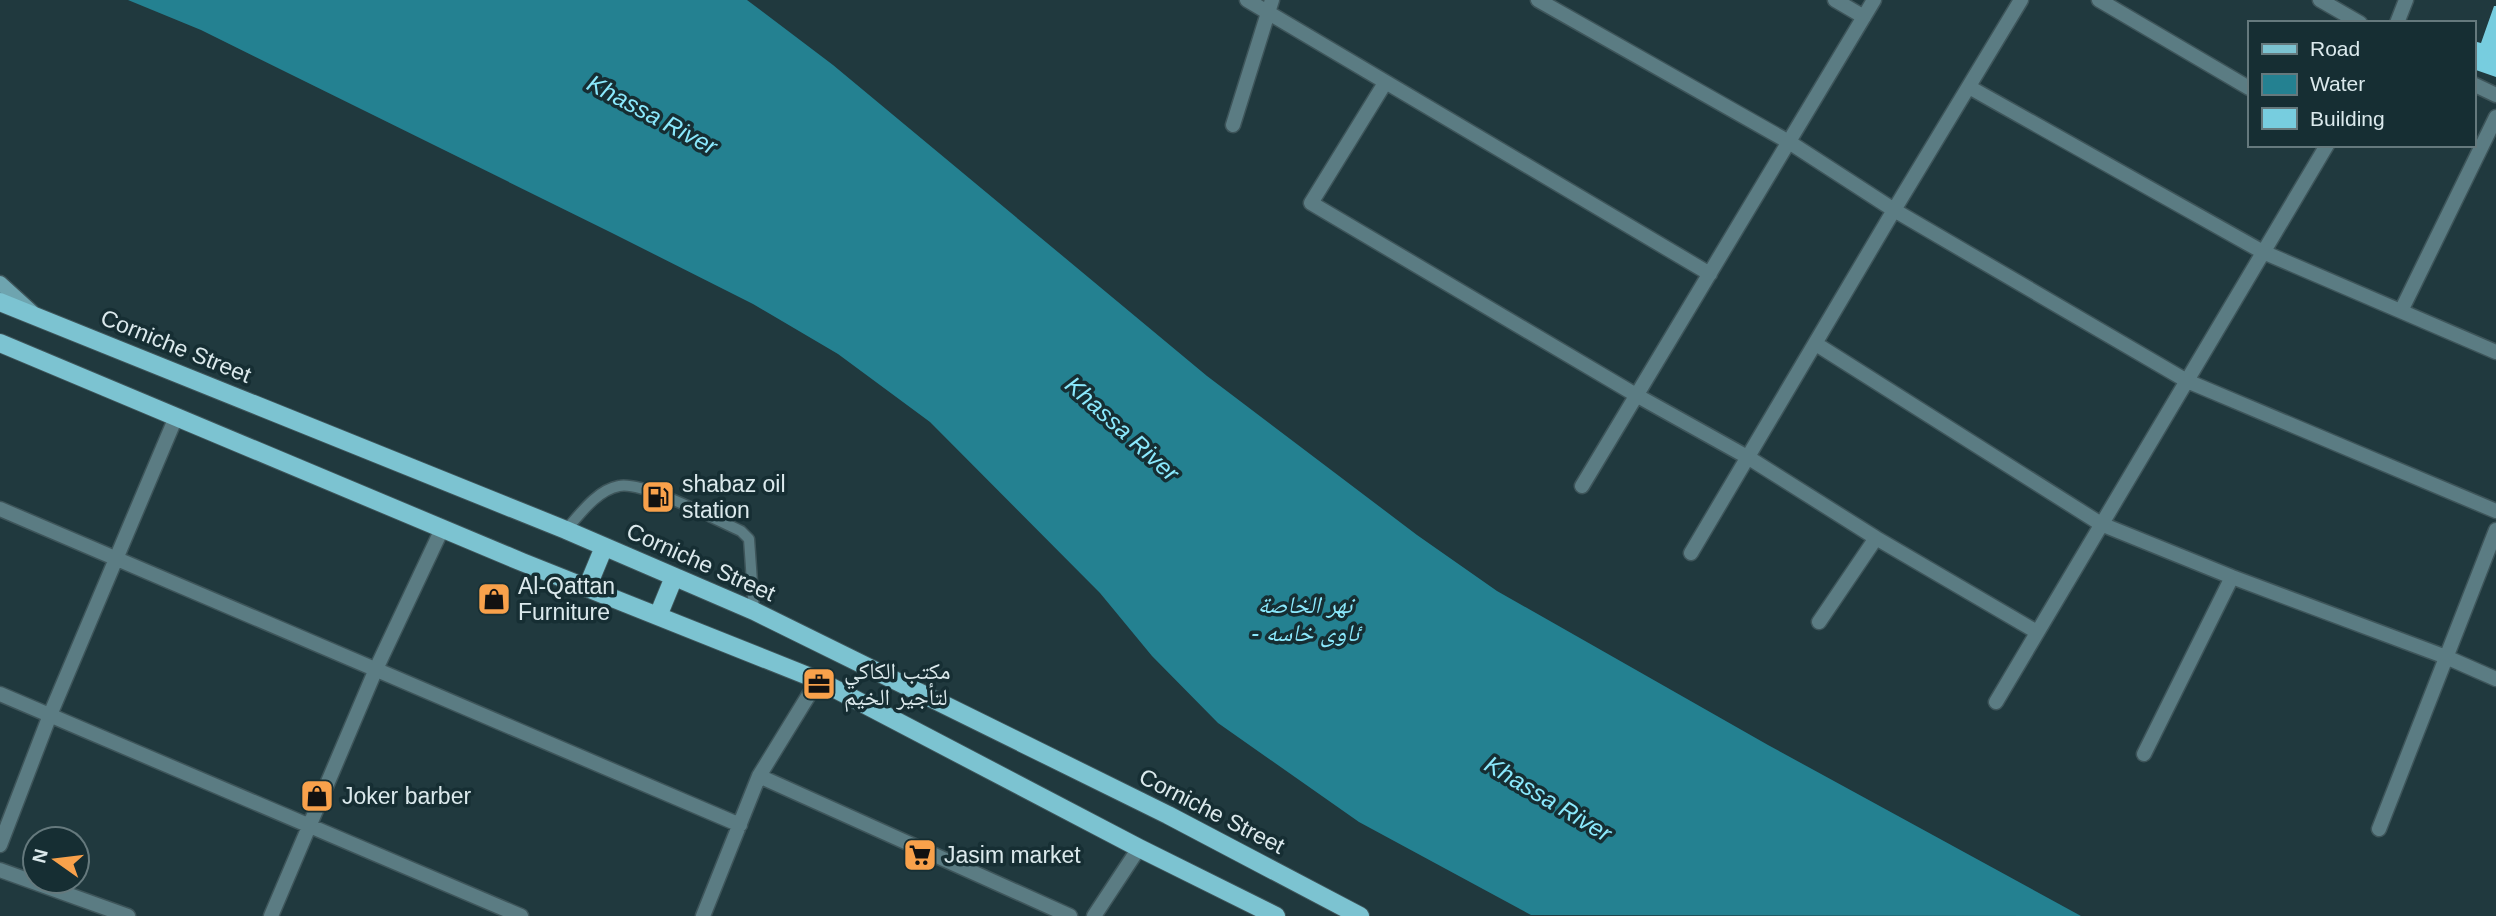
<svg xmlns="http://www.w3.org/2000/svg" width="2496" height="916" viewBox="0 0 2496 916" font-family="Helvetica,'Noto Naskh Arabic',sans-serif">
<rect width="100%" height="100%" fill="#20393e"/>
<path fill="#248191" d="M128,0H747L833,65L1207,376L1417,535L1497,591L1768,745L2081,916L1531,915L1359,822L1218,723L1152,656L1100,593L930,422L838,354L753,304L612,233L201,30Z"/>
<path fill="#77cddf" d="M2494,6H2496V77L2473,69V41L2481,43Z"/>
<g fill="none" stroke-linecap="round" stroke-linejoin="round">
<defs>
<path id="lane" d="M566,530C580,514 597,490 619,486C643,481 716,520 741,531L749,539L754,611"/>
<path id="street" d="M1247,0L1710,274
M1538,0L1789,142L1894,210L2187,381L2496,511
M1835,0L1864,17
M2099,0L2249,88
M2320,0L2360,23
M2397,23L2406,0
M1385,83L1311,203L1636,395L1749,458L1876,538L2037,632
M2473,84L2496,95
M1969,87L2263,252L2496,352
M1233,125L1272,0
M2401,311L2496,117
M1816,344L2101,524L2232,577L2446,657L2496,679
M1582,486L1874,0
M0,509L740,825
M1691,553L1894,210L2021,0
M1819,622L1876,538
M0,694L521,916
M1996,702L2327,145
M2144,754L2232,577
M759,776L1070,916
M2379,829L2496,530
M0,845L50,715L176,417
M0,870L128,916
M271,916L376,669L442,529
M703,916L759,776L818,680
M1094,916L1139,848"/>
<path id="secondary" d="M0,283L32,312"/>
<path id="primary" d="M0,302L566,530L754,611L1168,815L1360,916
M0,343L522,562L818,680L1139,848L1276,916
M587,588L604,547
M658,616L674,577"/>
</defs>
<use href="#lane" stroke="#3e555a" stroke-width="13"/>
<use href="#street" stroke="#3e555a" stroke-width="17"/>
<use href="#secondary" stroke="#3e555a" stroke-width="17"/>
<use href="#primary" stroke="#3e555a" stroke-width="20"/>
<use href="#lane" stroke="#5b7c83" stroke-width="10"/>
<use href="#street" stroke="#5b7c83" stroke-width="14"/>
<use href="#secondary" stroke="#6ea4af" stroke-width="14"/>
<use href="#primary" stroke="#7cc3d1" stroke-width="18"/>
</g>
<defs>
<symbol id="fuel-square" viewBox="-11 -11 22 22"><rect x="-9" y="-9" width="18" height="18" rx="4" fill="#f8a14b" stroke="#162e33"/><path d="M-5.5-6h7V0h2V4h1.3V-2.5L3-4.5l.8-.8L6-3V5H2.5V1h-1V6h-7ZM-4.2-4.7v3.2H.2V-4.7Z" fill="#111"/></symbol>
<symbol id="shop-square" viewBox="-11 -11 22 22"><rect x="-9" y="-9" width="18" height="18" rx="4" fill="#f8a14b" stroke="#162e33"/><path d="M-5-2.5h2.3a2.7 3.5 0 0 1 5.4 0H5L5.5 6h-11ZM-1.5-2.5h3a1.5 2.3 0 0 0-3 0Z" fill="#111"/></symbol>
<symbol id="office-square" viewBox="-11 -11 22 22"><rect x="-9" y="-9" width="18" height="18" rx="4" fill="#f8a14b" stroke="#162e33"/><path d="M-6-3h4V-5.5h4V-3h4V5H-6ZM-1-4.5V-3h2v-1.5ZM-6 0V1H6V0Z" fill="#111"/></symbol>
<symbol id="supermarket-square" viewBox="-11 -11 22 22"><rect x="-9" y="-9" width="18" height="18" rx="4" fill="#f8a14b" stroke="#162e33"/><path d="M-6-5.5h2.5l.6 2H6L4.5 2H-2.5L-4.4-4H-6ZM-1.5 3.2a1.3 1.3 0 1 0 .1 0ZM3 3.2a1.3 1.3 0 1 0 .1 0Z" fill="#111"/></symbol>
</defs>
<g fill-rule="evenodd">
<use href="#fuel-square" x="639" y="478" width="38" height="38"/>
<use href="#shop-square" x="475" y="580" width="38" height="38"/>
<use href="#office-square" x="800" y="665" width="38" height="38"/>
<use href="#shop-square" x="298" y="777" width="38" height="38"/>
<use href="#supermarket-square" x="901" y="836" width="38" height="38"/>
</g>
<g text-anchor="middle" stroke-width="7" stroke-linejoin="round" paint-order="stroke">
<g font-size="23" fill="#dbe9ec" stroke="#162e33">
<text transform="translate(176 346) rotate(22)" y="8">Corniche Street</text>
<text transform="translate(701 562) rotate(24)" y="8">Corniche Street</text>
<text transform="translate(1212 811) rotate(27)" y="8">Corniche Street</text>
</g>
<g font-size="23" fill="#dbe9ec" stroke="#162e33" text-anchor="start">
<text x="682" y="492">shabaz oil<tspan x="682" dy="26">station</tspan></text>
<text x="518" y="594">Al-Qattan<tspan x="518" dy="26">Furniture</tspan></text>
<text x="844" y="679">مكتب الكاكي<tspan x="844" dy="26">لتأجير الخيم</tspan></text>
<text x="342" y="804">Joker barber</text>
<text x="944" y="863">Jasim market</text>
</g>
<g font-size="24" font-style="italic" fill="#8be9fd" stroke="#162e33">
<text transform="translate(652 115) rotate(28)" y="8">Khassa River</text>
<text transform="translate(1122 429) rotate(42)" y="8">Khassa River</text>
<text x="1305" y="613">نهر الخاصة<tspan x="1305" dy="28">- ئاوی خاسە</tspan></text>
<text transform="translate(1548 799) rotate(31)" y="8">Khassa River</text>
</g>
</g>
<rect x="2248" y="21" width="228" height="126" fill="#162e33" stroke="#65797d" stroke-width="2"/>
<rect x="2262" y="44" width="35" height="10" fill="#7cc3d1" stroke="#65797d" stroke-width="2"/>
<text x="2310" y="56" font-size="21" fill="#dbe9ec">Road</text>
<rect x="2262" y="74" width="35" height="21" fill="#248191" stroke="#65797d" stroke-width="2"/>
<text x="2310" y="91" font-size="21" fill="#dbe9ec">Water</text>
<rect x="2262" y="108" width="35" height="21" fill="#77cddf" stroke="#65797d" stroke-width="2"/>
<text x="2310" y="126" font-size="21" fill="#dbe9ec">Building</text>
<g transform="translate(56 860) rotate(284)"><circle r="33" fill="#162e33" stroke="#65797d" stroke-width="2"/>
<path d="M0-5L12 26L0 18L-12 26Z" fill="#f8a14b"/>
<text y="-10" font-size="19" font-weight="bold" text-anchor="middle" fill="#dbe9ec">N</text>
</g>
</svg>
